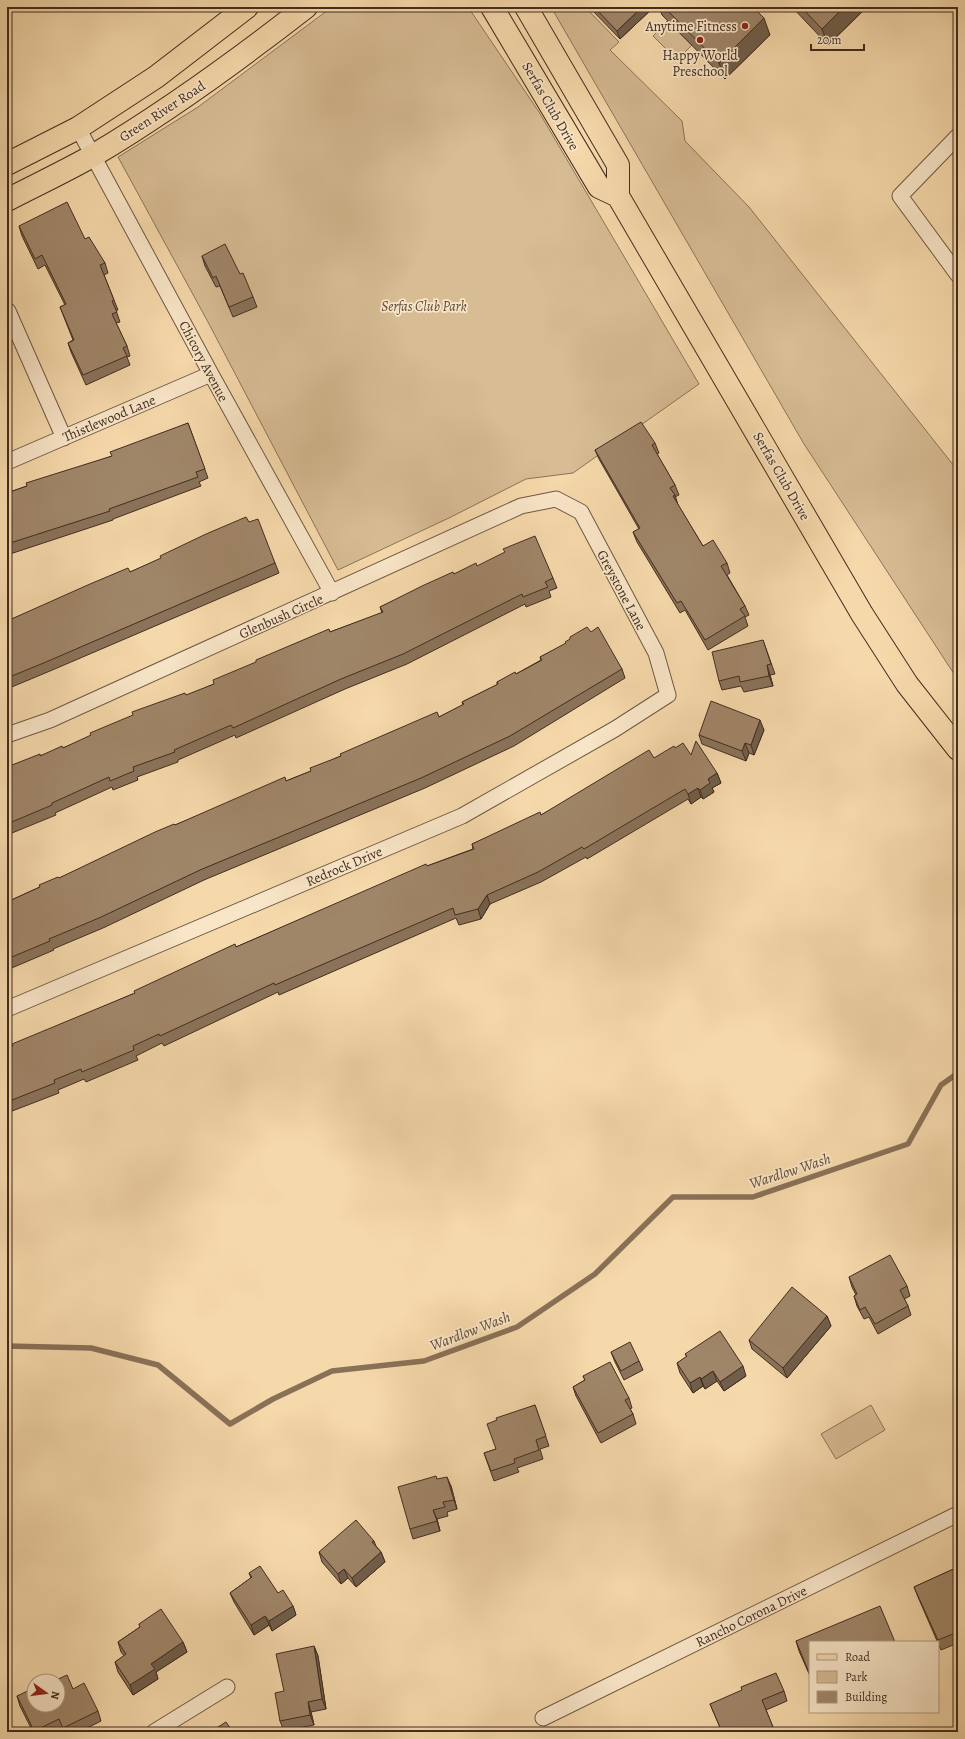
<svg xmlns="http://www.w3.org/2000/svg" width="965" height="1739" viewBox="0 0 965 1739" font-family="Alegreya,serif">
<rect width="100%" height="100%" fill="#f6d9ab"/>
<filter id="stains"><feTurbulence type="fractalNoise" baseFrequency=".005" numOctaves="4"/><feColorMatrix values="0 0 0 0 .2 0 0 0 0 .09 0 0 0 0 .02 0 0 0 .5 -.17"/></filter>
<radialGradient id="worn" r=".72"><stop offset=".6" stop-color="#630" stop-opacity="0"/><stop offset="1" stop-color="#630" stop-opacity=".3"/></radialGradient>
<path fill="#d7bc94" stroke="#8c745a" d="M332,7H468L539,112L699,384L573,473L526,479L451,517L338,570L208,322L118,157L198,107Z
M551,7H585L619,42L610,50L682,121L685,141L749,207L958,471V680L804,444Z
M667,21L692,45L677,60L653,36Z
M871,1405L885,1430L836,1459L821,1434Z"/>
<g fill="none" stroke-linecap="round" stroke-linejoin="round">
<path stroke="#897158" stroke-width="5.5" d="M7,1346L91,1348L158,1365L230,1424L273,1399L332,1371L424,1361L517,1327L595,1274L673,1197H753L908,1144L941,1085L958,1073"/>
<defs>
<path id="street" d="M78,128L211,374L332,593
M958,136L900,196L958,275
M8,311L64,438
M7,462L211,374
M7,735L50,720L521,506L556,499L581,512L656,653L668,695L615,729L462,816L7,1009
M543,1718L958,1514
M154,1732L227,1687"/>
<path id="primary" d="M492,7L599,187L618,196
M526,7L618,165V196L862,614L907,684L958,749
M7,164L78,128L156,77L247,7
M7,200C36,185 66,171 94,155C168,111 238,60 306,7"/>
</defs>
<use href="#street" stroke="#6f5844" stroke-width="17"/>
<use href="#primary" stroke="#422d21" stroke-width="24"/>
<use href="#street" stroke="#f9e6c8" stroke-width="15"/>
<use href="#primary" stroke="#f6d9ab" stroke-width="22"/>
</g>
<path fill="#8a735a" stroke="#422d21" d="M589,7H654L620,39Z
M659,7H764L758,13L770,35L725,79L662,15Z
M792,7H867L828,45Z
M19,226L85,239L105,263L108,273L104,275L118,310H116L120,322L116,323L127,346L130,356L127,357L130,365L86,385L71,352L68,343L73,340L60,307L65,305L45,265L38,269L22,236Z
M202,256L240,274L253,297L257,307L233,317L220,286L216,287L205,266Z
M188,423L208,478L199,482L201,486L113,519V520L7,555V493L112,456Z
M655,443L659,453L657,454L675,485L679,495L675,497L678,505L703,546L727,563L730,573L727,575L745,606L749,615L745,617L748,626L708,650L685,610L680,613L637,542L633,532L639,529L599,459L595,450Z
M249,522L275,563L279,573L50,671L7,689V621L130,572Z
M477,566L553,578L557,588L549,591L551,597L526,607L525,604L407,664L345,689L236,738L235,735L178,760V762L137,777L138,780L113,790L112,787L55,813L56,815L7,835V767L63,748L214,684L330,632L382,613L380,607L454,574Z
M591,632L622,669L625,678L514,746L425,788L204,880L103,928L53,949L54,950L7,970V902L175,825L311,771L336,758L439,717L463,705L462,702L497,685V682L516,674L541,660L540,657Z
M763,640L775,674L770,675L773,686L744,692L741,686L722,690L719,681Z
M764,730L754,755L749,753L746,761L702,744L699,735Z
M675,748L691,755L717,773L721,783L712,788L714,792L703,799L701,797L691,804L688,799L587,859L586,857L541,882L490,904L481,919L459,925L456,918L279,995L278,992L164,1046L162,1043L136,1056L138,1060L86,1082L84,1079L58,1090L59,1093L7,1113V1048L135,993L236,947L427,866L473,849L472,844L541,815Z
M849,1277L907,1286L910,1296L904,1299L908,1306L911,1315L878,1334L869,1317L864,1319L857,1306L854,1296L856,1295L852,1287Z
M827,1316L831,1326L787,1378L752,1349L749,1340Z
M611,1352L639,1361L643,1370L624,1380L615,1362Z
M685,1354L746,1376L724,1391L717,1381L705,1389L703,1386L693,1393L680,1373L677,1363L687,1357Z
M583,1376L629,1398L632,1408L630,1409L633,1414L636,1424L601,1443L576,1396L573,1387L585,1380Z
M535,1405L549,1446L540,1449L543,1459L517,1468L519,1472L494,1481L484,1453L496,1449L497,1420Z
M437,1479L451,1486L457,1509L447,1512L448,1516L437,1519L440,1531L413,1539L410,1529Z
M374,1541L376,1546L381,1552L385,1562L356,1587L348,1578L341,1584L322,1562L319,1552Z
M958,1567V1643L941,1650L918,1597L914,1587Z
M249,1573L278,1593L293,1606L296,1615L272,1631L269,1625L254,1635L234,1602L230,1593L251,1578Z
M139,1624L183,1642L187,1652L156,1672L158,1679L133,1695L118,1672L115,1662L124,1656L121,1652L118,1642L140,1627Z
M796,1641L810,1642V1676L799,1651Z
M314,1646L318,1656L326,1709L311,1712L314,1725L284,1731L280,1721L284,1691Z
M73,1689L98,1711L101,1721L79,1732H64L62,1729L55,1732H33L20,1706L17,1696Z
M784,1691L787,1701L766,1710L775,1732H722L710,1704Z"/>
<path fill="#705e4a" stroke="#422d21" d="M642,7H654L620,39L617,31Z
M749,7H764L753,18Z
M844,7H867L828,45L822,29Z
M764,18L770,35L725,79L719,63Z
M675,495L678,505L673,496Z
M767,665L770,675L773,686L769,676Z
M760,720L764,730L754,755L751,745Z
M745,743L749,753L746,761L742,751Z
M717,773L721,783L712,788L714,792L703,799L700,790L708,779Z
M698,788L701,797L691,804L688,794Z
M487,895L490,904L481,919L478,909Z
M827,1316L831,1326L787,1378L783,1368Z
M743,1366L746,1376L724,1391L720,1382Z
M713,1371L717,1381L705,1389L701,1379Z
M700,1377L703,1386L693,1393L690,1383Z
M447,1477L451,1486L457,1509L454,1500Z
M433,1510L437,1519L440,1531L437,1521Z
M381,1552L385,1562L356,1587L352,1578Z
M344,1569L348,1578L341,1584L338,1574Z
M293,1606L296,1615L272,1631L269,1621Z
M265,1616L269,1625L254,1635L251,1625Z
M183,1642L187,1652L156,1672L158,1679L133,1695L130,1685L151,1664Z
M314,1646L318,1656L326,1709L322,1699Z
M308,1702L311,1712L314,1725L310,1715Z"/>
<path fill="#a08669" stroke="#422d21" d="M594,7H642L617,31Z
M664,7H753L764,18L719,63Z
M801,7H844L822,29Z
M67,202L85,239L89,237L105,263L100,265L114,300L112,301L117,312L112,314L127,346L123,348L127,356L83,375L68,343L74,340L60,307L66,304L42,255L35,259L19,226Z
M225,244L240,274L243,273L253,297L229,307L216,276L213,278L202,256Z
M641,422L655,443L652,445L675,485L670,488L675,495L673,496L703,546L713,540L727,563L721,566L745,606L740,609L745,616L705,640L681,601L677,603L633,532L640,528L595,450Z
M188,423L205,469L196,472L198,477L109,509L110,511L7,544V493L27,486L26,483L112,456L110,452Z
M246,517L249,522L258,519L275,563L46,662L7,678V621L90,584L128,568L130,572L161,558L160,556L206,534Z
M535,536L553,578L545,582L548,587L523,597L522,594L403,654L341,679L233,728L231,725L174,750L175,752L133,767L134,771L110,781L109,777L52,803V805L7,824V767L40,754V756L62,746L63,748L91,735L90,733L133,715L132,712L185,693L186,695L214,684L213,680L256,662V660L329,629L330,632L383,612L380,607L422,586L453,572L454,574L476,563L477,566L505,552L503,549Z
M587,627L591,632L598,627L622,669L510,736L421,778L200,870L99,918L49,939L50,941L7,959V902L40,887L39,885L58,877L59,878L155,832L174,824L175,825L285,777L286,781L311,771L310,768L336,758L341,756L340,754L437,712L439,717L464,704L462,702L498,684L497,682L515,672L516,674L542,660L540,657L566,643L565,642L570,639V637Z
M763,640L771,664L767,665L769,676L740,682L739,676L719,681L712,652Z
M711,701L760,720L751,745L745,743L742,751L699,735Z
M696,741L717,773L708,779L710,783L700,790L698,788L688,794L685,789L584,849L582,847L538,872L487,895L478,909L455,915L453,908L275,985L274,983L160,1036L159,1034L133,1046L134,1050L82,1072L81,1069L54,1080L55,1083L7,1102V1048L13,1046L12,1044L135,993L134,991L235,944L236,947L426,864L427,866L474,849L472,844L540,812L541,815L649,750L654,758L674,746L675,748L683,743L691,755Z
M890,1255L907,1286L900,1290L908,1306L875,1324L865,1307L860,1310L854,1296L857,1294L849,1277Z
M958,1269V1281L954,1271Z
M792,1287L827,1316L783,1368L749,1340Z
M720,1331L743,1366L720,1382L713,1371L701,1379L700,1377L690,1383L677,1363L687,1356L685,1354Z
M630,1342L639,1361L621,1371L611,1352Z
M610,1362L629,1398L625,1400L633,1414L598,1433L573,1387L585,1380L583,1376Z
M535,1405L546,1436L536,1440L539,1450L514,1459L515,1463L491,1471L484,1453L496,1449L487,1424L497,1420L496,1418Z
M436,1476L437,1479L447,1477L454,1500L443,1502L445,1507L433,1510L437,1521L410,1529L398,1487Z
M356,1520L374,1541L372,1542L381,1552L352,1578L344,1569L338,1574L319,1552Z
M260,1566L278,1593L283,1590L293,1606L269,1621L265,1616L251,1625L230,1593L252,1577L249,1573Z
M958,1567V1632L938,1640L914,1587Z
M880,1606L895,1642H810V1675L796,1641Z
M161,1609L183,1642L151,1664L155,1669L130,1685L115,1662L126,1654L118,1642L140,1627L139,1624Z
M314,1646L322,1699L308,1702L310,1715L280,1721L275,1693L284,1691L276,1654Z
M776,1673L784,1691L762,1700L775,1732H722L710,1704L742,1690L741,1687Z
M67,1675L73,1689L84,1683L98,1711L63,1728L59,1719L34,1731L17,1696L34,1688V1705H58V1681H54Z
M226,1722L233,1732H210Z"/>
<g fill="#8f2418" stroke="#f9e6c8" stroke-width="1.5">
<circle cx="745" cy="26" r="4"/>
<circle cx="700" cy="40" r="4"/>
</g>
<g text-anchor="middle" stroke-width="3.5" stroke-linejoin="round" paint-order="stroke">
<g font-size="14" fill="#422d21" stroke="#f9e6c8" text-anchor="end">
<text x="737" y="31">Anytime Fitness</text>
<text x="700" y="60" text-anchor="middle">Happy World<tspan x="700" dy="16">Preschool</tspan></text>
</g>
<g font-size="14" fill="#422d21" stroke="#f9e6c8">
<text transform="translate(551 106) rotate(60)" y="5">Serfas Club Drive</text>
<text transform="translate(162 111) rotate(-33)" y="5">Green River Road</text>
<text transform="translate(204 361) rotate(62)" y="5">Chicory Avenue</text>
<text transform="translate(109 418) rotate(-23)" y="5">Thistlewood Lane</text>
<text transform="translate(782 476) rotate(60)" y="5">Serfas Club Drive</text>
<text transform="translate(622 590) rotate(62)" y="5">Greystone Lane</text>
<text transform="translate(281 616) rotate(-24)" y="5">Glenbush Circle</text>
<text transform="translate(344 866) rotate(-23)" y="5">Redrock Drive</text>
<text transform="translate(751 1616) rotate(-26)" y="5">Rancho Corona Drive</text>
</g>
<g font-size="14" font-style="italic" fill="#604a38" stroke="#f9e6c8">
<text x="424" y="311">Serfas Club Park</text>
</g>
<g font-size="15" font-style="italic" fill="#604a38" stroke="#f9e6c8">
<text transform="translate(790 1171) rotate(-18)" y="5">Wardlow Wash</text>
<text transform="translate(470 1331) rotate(-21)" y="5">Wardlow Wash</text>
</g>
</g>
<rect width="965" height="1739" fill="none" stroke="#f6d9ab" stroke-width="24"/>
<rect x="8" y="8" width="949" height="1723" fill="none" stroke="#422d21" stroke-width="2"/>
<rect x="12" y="12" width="941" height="1715" fill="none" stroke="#422d21"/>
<rect x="809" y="1641" width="130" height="72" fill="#f9e6c8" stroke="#b09c85"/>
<rect x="817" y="1654" width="20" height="6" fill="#f6d9ab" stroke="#b09c85"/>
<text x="845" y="1661" font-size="12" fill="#422d21">Road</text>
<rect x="817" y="1671" width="20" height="12" fill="#d7bc94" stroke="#b09c85"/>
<text x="845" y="1681" font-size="12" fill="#422d21">Park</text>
<rect x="817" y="1691" width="20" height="12" fill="#a08669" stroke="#b09c85"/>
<text x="845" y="1701" font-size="12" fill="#422d21">Building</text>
<g transform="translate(46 1693) rotate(104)"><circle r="19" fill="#f9e6c8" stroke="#b09c85"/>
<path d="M0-3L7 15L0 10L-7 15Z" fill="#8f2418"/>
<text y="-6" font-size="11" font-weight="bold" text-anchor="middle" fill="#422d21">N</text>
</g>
<path d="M811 44v6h53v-6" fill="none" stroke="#422d21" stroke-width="2"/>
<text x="817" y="44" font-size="12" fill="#422d21" stroke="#f9e6c8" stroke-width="3" paint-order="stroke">20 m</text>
<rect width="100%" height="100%" filter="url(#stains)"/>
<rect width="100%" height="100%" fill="url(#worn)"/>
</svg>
